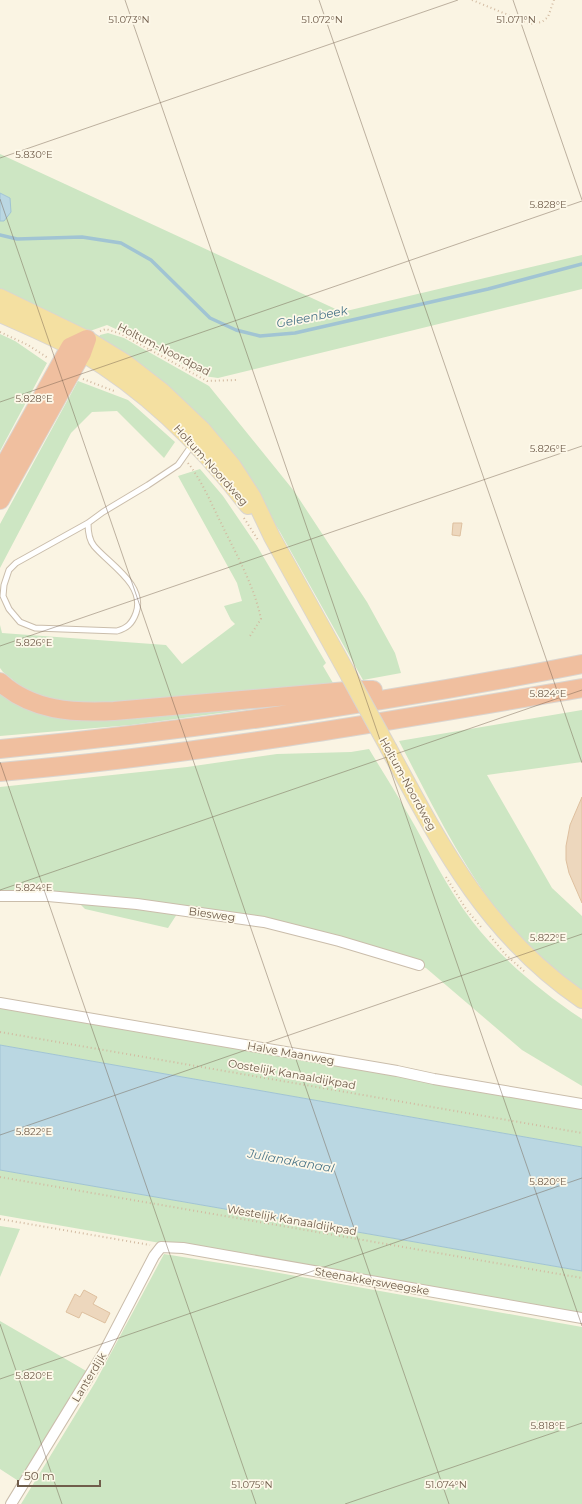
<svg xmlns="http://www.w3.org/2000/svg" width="582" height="1504" viewBox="0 0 582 1504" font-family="Montserrat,sans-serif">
<rect width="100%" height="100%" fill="#faf4e3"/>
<path fill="#cde6c3" d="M0,154L342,312L582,255V289L218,378L204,376L127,334L107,325L90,331L85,330L0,290V221H4L10,198L0,193Z
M108,333L124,338L209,386L294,491L367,602L395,653L401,673L363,680L280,532L236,460L98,339L100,335Z
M0,334L15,341L47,363L0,451Z
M78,381L128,400L175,442L164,458L117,411L92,412L71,433L0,568V524Z
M200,469L223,496L257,546L326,663L323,666L333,683L142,707L67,702L47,698L28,692L3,672L0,668V625L2,633L166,645L182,664L235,624L231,620L224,606L242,601L237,583L178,476Z
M0,688L29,706L280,705L131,725L0,736Z
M582,710V762L487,775L552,888L582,916V992C559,975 537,958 518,936C467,878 434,808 399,741Z
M369,749C382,771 396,792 408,814C429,850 447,888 472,921C501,959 542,992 582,1019V1086L522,1050L426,968L277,927L177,914L168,928L85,909L77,901L0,898V787L187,767L277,754L351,752Z
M0,1005L582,1104V1147L0,1045Z
M0,1170L582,1271V1317L0,1215Z
M0,1226L20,1229L0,1277Z
M164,1254L257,1269L582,1327V1504H21L96,1381Z
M0,1321L88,1372L20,1482L0,1469Z"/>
<path fill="#bad7e2" stroke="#a1c4d3" d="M0,193L10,198L11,212L4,221H0Z
M0,1045L582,1147V1271L0,1170Z"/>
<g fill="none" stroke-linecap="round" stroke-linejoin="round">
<path stroke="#a1c4d3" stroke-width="3.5" d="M0,235L17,239L82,237L121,243L151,260L210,318L236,330L260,336L295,333L488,289L582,264"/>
</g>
<path fill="#edd7bd" stroke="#dec09f" d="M453,523H462L460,536L452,535Z
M582,797V903L569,873L566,860V846L570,825Z
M84,1290L97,1297L93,1304L110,1313L105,1323L82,1312L79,1318L66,1312L75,1294L80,1297Z"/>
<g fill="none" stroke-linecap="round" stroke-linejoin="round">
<defs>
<path id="lane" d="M88,523C88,530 89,540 94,546C109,564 146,585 136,613C132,624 127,628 117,631L35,628L20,622L9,609L3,596L4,585L9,570L16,563L88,523L103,512L148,485L178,465L192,445"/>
<path id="street" d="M0,896H48L137,904L264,922L339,941L419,965
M0,1003L397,1071L434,1079L582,1104
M11,1504L104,1352L154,1256L161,1247L183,1248L582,1318"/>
<path id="primary" d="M0,297L87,339L126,363L162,391L202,429L233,466L253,497L272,537L349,676
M0,314C27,326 56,338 82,353C148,392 202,446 248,506
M389,749C442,848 487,935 582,1000"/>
<path id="highway" d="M0,473L70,347L87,339
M0,500L82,353L87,339
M0,682C32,711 73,713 114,711L359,690H373
M0,749C195,730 390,702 582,664
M0,772C196,755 389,721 582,688"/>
</defs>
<use href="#lane" stroke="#cabdab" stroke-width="7"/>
<use href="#street" stroke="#cabdab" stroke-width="12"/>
<use href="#primary" stroke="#dad5d0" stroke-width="18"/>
<use href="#highway" stroke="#dad5d0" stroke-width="20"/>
<path stroke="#d2baa1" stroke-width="2" stroke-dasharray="1 3" stroke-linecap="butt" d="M472,0L530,24L542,22L548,17L554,0
M100,331L106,329L121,334L207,381L237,380
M0,332L28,345L48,358
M83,379L114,391
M188,463C202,481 211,503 221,523C236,554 254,585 261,619L250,636
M244,518L258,540
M446,877L466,909L481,927
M490,936L506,955L524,971
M0,1032L582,1133
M0,1177L582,1278
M0,1219L150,1245"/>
<use href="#lane" stroke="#fff" stroke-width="5"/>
<use href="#street" stroke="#fff" stroke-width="10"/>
<use href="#primary" stroke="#f4e0a1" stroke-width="16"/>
<use href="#highway" stroke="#f0bf9f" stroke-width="18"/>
<defs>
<path id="primary-bridge" d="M349,676L389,749"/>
</defs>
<use href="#primary-bridge" stroke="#dad5d0" stroke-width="18" stroke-linecap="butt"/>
<use href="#primary-bridge" stroke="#f4e0a1" stroke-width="16"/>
</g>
<path fill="none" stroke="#705d4b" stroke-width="1" stroke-opacity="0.45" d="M125,0L582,1326M319,0L582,763M513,0L582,200M0,158L458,0M0,199L449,1504M0,402L582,201M0,646L582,446M0,762L256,1504M0,890L582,690M0,1135L582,934M0,1324L62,1504M0,1379L582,1178M345,1504L582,1423"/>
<g text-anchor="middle" stroke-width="3.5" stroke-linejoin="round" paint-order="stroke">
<g font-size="11" fill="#705d4b" stroke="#fdf8e9">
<text transform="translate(164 349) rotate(27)" y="4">Holtum-Noordpad</text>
<text transform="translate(211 465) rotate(48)" y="4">Holtum-Noordweg</text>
<text transform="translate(408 784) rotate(61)" y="4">Holtum-Noordweg</text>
<text transform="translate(212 914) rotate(8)" y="4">Biesweg</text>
<text transform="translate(291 1053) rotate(10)" y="4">Halve Maanweg</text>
<text transform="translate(292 1074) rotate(10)" y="4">Oostelijk Kanaaldijkpad</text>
<text transform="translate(292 1220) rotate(10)" y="4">Westelijk Kanaaldijkpad</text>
<text transform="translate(372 1281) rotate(10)" y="4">Steenakkersweegske</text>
<text transform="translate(89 1377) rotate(-59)" y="4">Lanterdijk</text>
</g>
<g font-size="12" font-style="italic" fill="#4b7689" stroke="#fdf8e9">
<text transform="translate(312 317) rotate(-11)" y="4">Geleenbeek</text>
<text transform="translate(291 1161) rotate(10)" y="4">Julianakanaal</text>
</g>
</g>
<g font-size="10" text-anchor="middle" fill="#705d4b" stroke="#fdf8e9" stroke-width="3.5" stroke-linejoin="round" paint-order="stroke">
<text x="129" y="23">51.073°N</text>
<text x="322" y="23">51.072°N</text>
<text x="516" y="23">51.071°N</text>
<text x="34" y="158">5.830°E</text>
<text x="548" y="208">5.828°E</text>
<text x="34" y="402">5.828°E</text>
<text x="548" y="452">5.826°E</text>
<text x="34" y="646">5.826°E</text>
<text x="548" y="697">5.824°E</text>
<text x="34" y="891">5.824°E</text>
<text x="548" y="941">5.822°E</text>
<text x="34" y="1135">5.822°E</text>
<text x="548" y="1185">5.820°E</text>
<text x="34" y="1379">5.820°E</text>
<text x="548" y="1429">5.818°E</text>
<text x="252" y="1488">51.075°N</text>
<text x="446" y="1488">51.074°N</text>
</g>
<path d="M18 1480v6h82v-6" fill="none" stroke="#705d4b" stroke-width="2"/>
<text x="24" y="1480" font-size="12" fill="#705d4b" stroke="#fdf8e9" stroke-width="3" paint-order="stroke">50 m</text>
</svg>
